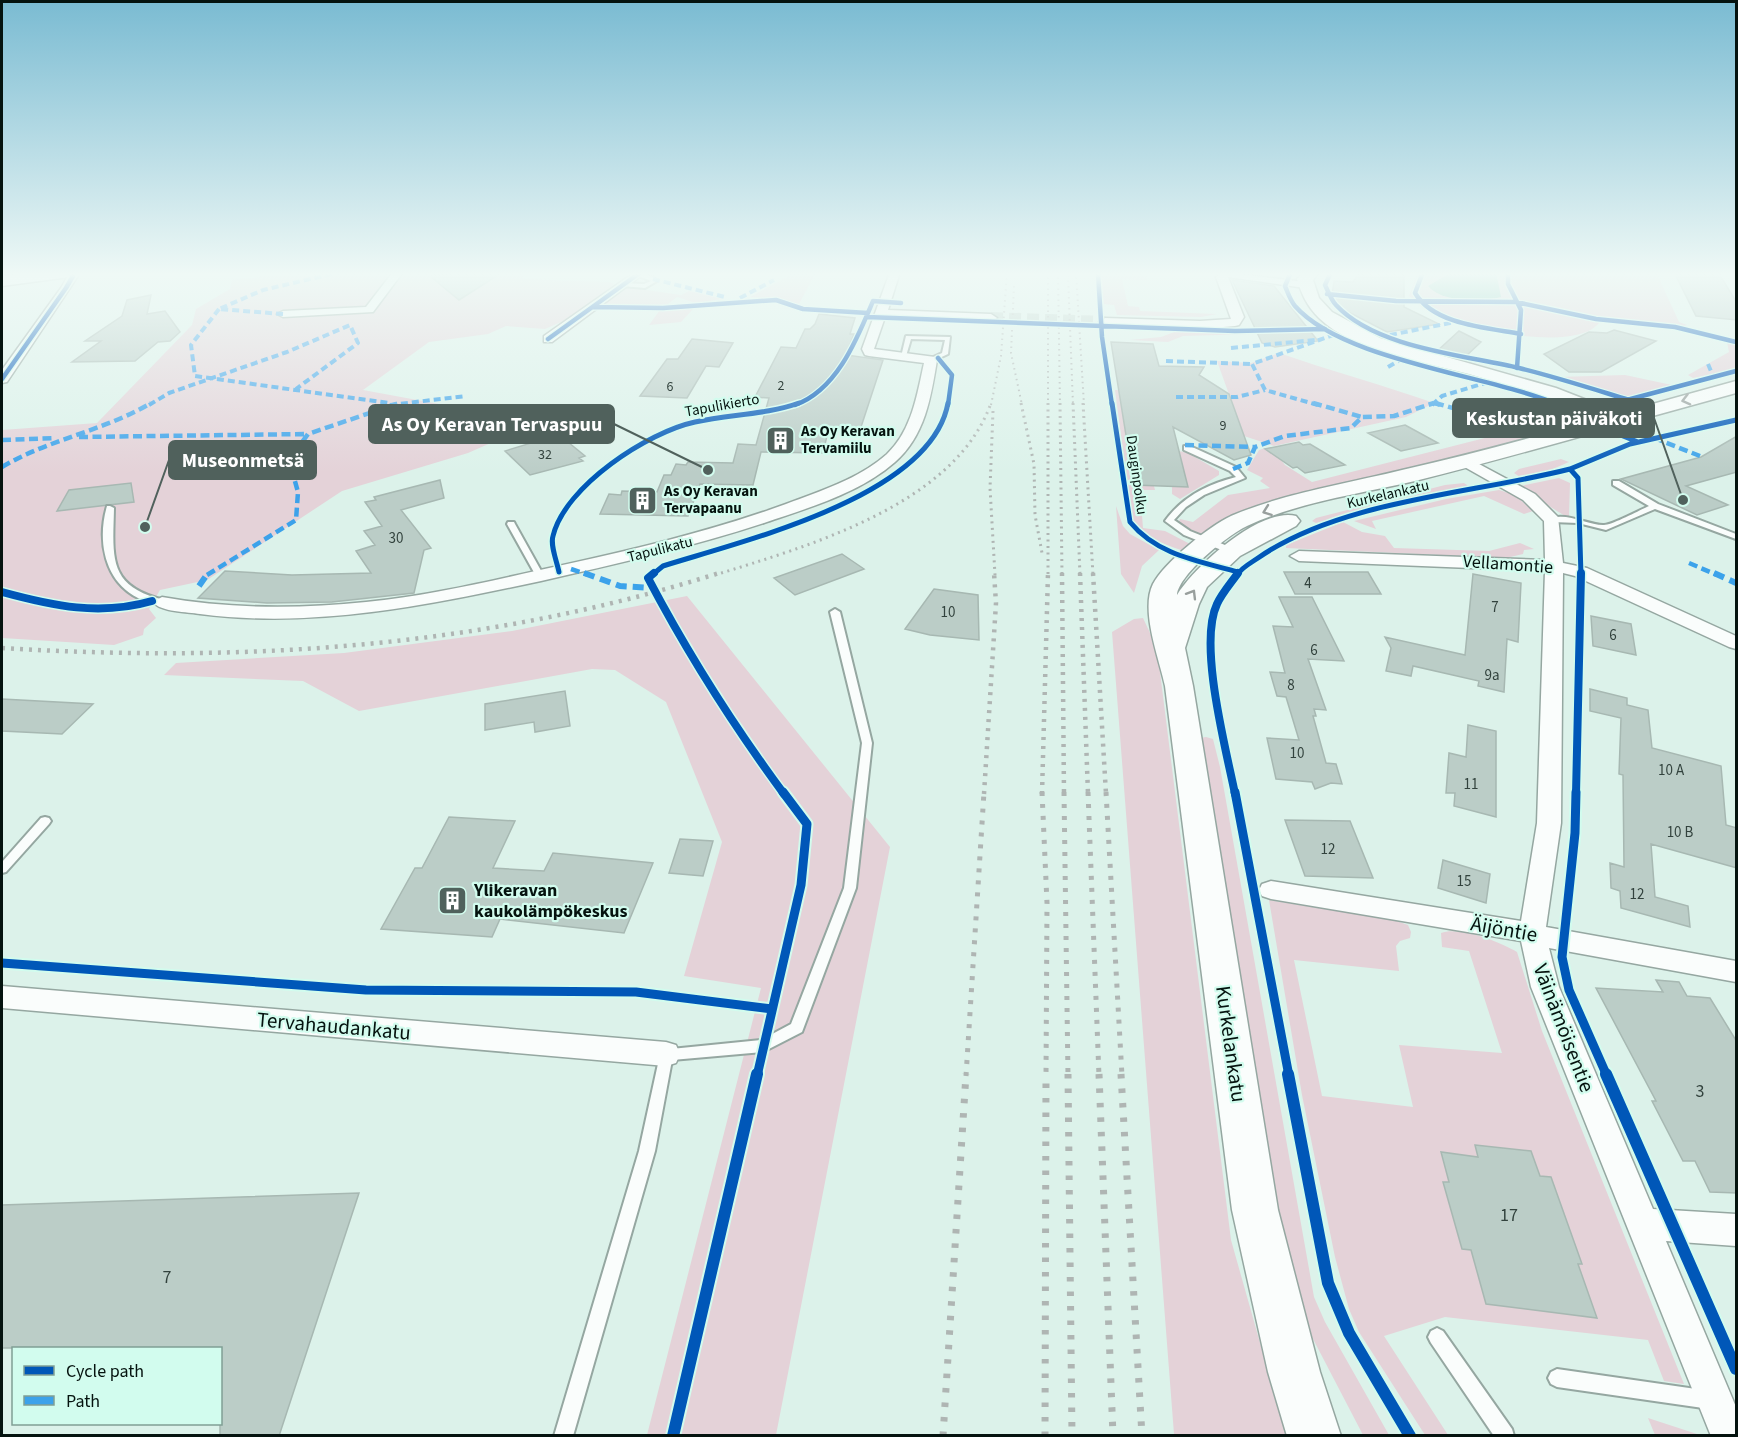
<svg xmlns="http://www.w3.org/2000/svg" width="1738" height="1437" viewBox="0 0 1738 1437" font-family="'Source Sans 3',sans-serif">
<rect width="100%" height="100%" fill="#dcf2ea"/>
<path fill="#e4d2d8" d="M301,272H521L523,279L610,282L617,286L586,311L545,329L506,326L488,334L429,342L363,390L466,409L547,418L468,453L342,491L207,580L160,590L149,609L156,618L144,629L143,635L114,645L2,638V430L97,423L192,325L196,309L230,289L232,280Z
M796,272H816L799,304L784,300L750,297Z
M1100,272H1145L1147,280L1122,279L1128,306L1139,307L1140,311L1217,314L1201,317L1117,315L1114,305L1104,304Z
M1418,272H1656L1679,322L1687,325L1676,329L1601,320C1581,356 1457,328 1427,311C1421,307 1415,301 1409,296Z
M625,287L681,295L689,291L722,299L696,303L677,297L664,307L601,305Z
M694,308L681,322L649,325L660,310Z
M1177,331L1290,333L1183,336L1168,342L1130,340L1161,337Z
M1727,342L1736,344V369L1693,378L1688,375L1729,352Z
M1279,353C1331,371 1383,385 1434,403L1406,417L1274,446L1244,436L1217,361L1251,363Z
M1625,375L1672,385L1628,399L1558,377Z
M1115,390H1119L1134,485L1154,486L1155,490H1140L1143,528L1165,531L1192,545L1184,551C1165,544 1142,539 1132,519Z
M1566,414L1585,423L1445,460L1202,534L1184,528L1178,523L1180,519L1193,522L1228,495L1270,488L1260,481L1263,478L1247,470L1259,450L1266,448L1273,450L1285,465L1312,482L1524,428Z
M1179,451L1188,453L1219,471V475L1180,499L1172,494V487H1187Z
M1561,459L1569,462L1548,471L1520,477L1514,473L1519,469Z
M1559,478L1570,483L1569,517C1561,516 1531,492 1521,486Z
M1464,483L1470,487L1428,495L1316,523L1312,521L1316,518L1445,485Z
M1499,490L1515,495L1533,511L1524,514L1484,496L1372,521L1376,529L1354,521L1446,499Z
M1116,506L1123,526L1130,534L1159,550L1142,566L1134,593L1121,574Z
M1343,522L1362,532L1385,536L1394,548L1489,551L1520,543L1534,549L1524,550L1523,554L1506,558L1286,548V545Z
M687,596L890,847L776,1435H647L761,988L684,976L722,842L666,702L615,670L592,669L359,711L303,681L164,675L176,663L344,653L512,631Z
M1143,618L1157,648L1231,1240L1286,1435L1174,1434L1112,632L1134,619Z
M1206,737L1213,739L1220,767L1314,1297L1325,1322L1389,1435H1363L1312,1337L1286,1242L1270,1169L1200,738Z
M1269,900L1394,920L1408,925L1411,932L1410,938L1400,941L1396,946L1399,971L1294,960L1322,1096L1413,1107L1399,1045L1502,1053L1469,951L1442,947L1441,933C1460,926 1500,942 1517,952L1542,1031L1684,1384L1664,1381L1648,1340L1445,1317L1384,1336L1448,1435H1425L1359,1332L1349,1309L1335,1257L1302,1095Z
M1648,1418L1700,1435H1655Z"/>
<path fill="#76c5b1" d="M1452,272H1496L1501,297C1481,302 1443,303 1428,286Z"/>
<path fill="#bbcdc7" stroke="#a7b8b2" stroke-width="1.5" d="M458,272H503L459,300L430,276Z
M1360,272H1404V307L1439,324L1387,332L1331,303L1334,281L1353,282Z
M1674,272H1718L1737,303V320L1696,316Z
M1232,280L1274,286L1318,341L1275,347L1262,343Z
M151,295L147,314L165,311L180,332L170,341L158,342L135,361L72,362L101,341H85L122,316L127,300Z
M819,314L855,318L850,334H854L846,355L883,360L861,427H829L823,453L761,452L753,485L700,484L688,516L600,514L609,494L621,495L622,491L657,492L664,475H671L676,464L686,465L688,462L733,463L738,444L756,445L769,398L755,397L781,347L796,348L805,329H810L815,324Z
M1614,330L1656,341L1601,372H1569L1544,354L1589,332L1607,333Z
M1459,331L1481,342L1463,359L1436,352Z
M692,339L733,343L719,367L706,366L687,398L640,396L667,359H678Z
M1111,342L1153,344L1159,366L1204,367L1199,375L1229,394L1251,455L1234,460L1173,427L1188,487L1134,485Z
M1405,425L1438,443L1401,451L1368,433Z
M554,436L558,439L563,438L585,456L579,458L583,461L530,475L505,451Z
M1737,436V472L1686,486L1728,505L1697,515L1621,479L1701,457Z
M1299,442L1303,445L1310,444L1345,465L1305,473L1297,467L1293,468L1265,449Z
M440,480L444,498L401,510L431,548L424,550L414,593L332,602L267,603L198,598L225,571L292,575L371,573L356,551L375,545L364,531L382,526L365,502L376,500L374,497Z
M131,483L134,502L57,511L69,490Z
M842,554L864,569L795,595L774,578Z
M1284,572H1368L1381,594H1295Z
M1473,574L1521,583L1518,642L1507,639L1504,692L1478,686L1479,681L1413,666L1411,676L1386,671L1391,648L1385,637L1465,655Z
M934,589L978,595L979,640L930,635L905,629Z
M1279,597H1312L1344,661L1308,659L1326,710L1314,709L1316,716H1313L1326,763L1336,764L1342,784L1331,783L1315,789L1312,782L1276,779L1267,738L1299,740L1286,697L1277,696L1270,672L1285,673L1273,626L1293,627Z
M1591,616L1631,624L1636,655L1593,646Z
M1590,689L1627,698V705L1648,710L1652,748L1721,766L1726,825L1737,828V868L1651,844L1655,897L1688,906L1690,927L1621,908L1620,891L1611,888L1610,863L1624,867L1623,775L1619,774L1621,718L1590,711Z
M565,691L570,726L535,732L534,722L485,730V704Z
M2,699L93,704L62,734L2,731Z
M1468,725L1496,731V817L1454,806L1455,793H1446L1449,753L1466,757Z
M449,817L515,821L493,868L544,871L553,853L653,863L624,933L500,919L492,937L381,929L415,868H422Z
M1285,820L1350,821L1373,878L1305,876Z
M680,839L713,841L703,876L669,873Z
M1443,860L1490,874L1486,903L1438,888Z
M1656,980L1679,982L1687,996L1710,998L1737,1042V1193L1710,1192L1695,1161H1683L1652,1101H1656L1596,988L1663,992Z
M1475,1145L1531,1151L1540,1176L1551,1177L1582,1264H1578L1597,1318L1486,1304L1471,1250L1462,1249L1443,1182H1449L1441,1152L1478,1157Z
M359,1193L279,1436H220V1348H2V1205Z"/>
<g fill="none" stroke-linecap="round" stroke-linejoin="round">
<path stroke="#bcd1c9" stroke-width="12" stroke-dasharray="12 6" stroke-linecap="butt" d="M991,318L1105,322"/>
<defs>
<path id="lane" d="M638,272L653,277L657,281L645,288L622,286V284L624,283L644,284L651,281L636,275Z
M906,336L950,337L948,354L933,361H929V359L942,353L945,340L911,339L906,356L901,357Z
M1184,446H1190L1236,467L1245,478L1204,495L1186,507L1174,520L1190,531L1235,549V553H1229L1184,535L1165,521C1182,497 1208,484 1236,477L1230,471L1184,450Z
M1613,481H1619L1658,504L1736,534V539L1655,509L1606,530L1578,523L1552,522L1548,520C1563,510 1590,526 1604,525C1612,525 1640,510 1649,506L1613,485Z
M107,506H110L114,508C113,557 107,587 165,600L167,602L165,604C156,605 146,602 138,598C104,581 97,540 107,506Z
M508,522H514L515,524L544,576L543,578L540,579L536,576L507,524Z
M835,609L840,612L872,743L856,888L802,1032L763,1052L672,1060L655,1151L573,1436H554L639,1151L661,1050L761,1040L791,1024L844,888L862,743L830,612Z
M45,817L49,818L51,821L49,824L6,872L2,873V862L41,818Z
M1437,1328L1443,1331L1512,1429L1514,1436H1494L1431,1343L1428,1337L1431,1331Z
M1557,1369L1710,1391L1716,1394L1719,1400L1716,1406L1710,1409L1557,1387L1551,1384L1548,1378L1551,1372Z"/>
<path id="street" d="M65,272H75L78,276L7,382L2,383V370L61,288L68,276Z
M393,272H403L373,312L283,317L277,314L283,311L366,307Z
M635,272H646L552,342H544V336Z
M890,272H900L888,310L991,314L997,318L991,322L885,317L874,349L935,357L937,360C931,397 925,436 895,462C860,493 808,508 764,523C691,547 616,564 541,581C429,605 315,629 200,614C188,612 160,612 153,602L162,597C229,609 298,609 366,602C425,596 482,583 540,570C623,552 706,533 786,504C820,491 859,479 887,454C912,430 917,395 924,363L869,356L865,355L862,349Z
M1222,272L1305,282L1310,285L1305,288L1228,277L1244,317L1239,325L1235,326L1200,329L1105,326L1099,322L1105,318L1200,321L1231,319L1216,277Z
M1466,457L1535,494L1558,517L1563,563L1587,568L1736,636V649L1729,647L1575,576L1563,573L1561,823L1546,927L1736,961V982L1549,948L1559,987L1653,1209L1736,1214V1246L1666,1241L1736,1407V1436H1711L1531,987L1521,941L1271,899L1262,896L1259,890L1262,884L1271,881L1521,921L1537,823L1545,571L1299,561L1290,556L1299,551L1545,560L1544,521L1523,500L1461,465L1458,462L1461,459Z
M2,986L666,1042L676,1045L680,1054L676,1063L666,1066L2,1008Z"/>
<path id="secondary" d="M38,272H77L69,277L2,286V276Z
M1304,272H1319L1313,280L1319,298L1332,312L1380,338L1556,388L1620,413L1736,381V393L1631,422L1629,425L1618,426C1550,445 1483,464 1415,481C1359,494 1299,502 1247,526C1228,535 1179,574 1177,595C1195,566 1260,507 1296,516L1300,521L1296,526L1240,556L1207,587L1199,604L1185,648L1193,686L1278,1210L1320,1372L1341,1436H1287L1268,1372L1232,1210L1165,686C1159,658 1140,610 1153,584C1164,563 1209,526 1231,516C1285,493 1345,484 1402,470C1468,455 1534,437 1599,419C1557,400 1513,387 1469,374C1423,362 1354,352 1319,318C1307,306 1302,295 1297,279Z"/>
</defs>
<use href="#lane" stroke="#95a7a1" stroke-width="4"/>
<use href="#street" stroke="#95a7a1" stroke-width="3"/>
<use href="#secondary" stroke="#95a7a1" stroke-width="3"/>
<use href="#lane" fill="#fafdfc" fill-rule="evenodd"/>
<use href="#street" fill="#fafdfc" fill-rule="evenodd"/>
<use href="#secondary" fill="#fafdfc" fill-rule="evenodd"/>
<path stroke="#afb5b3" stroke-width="2" stroke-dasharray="1.5 4" stroke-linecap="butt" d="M1048,272V405
M1058,272L1060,405
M1076,272L1084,405
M1068,275L1073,405
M1014,286L1011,353L1022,405
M991,405L1001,356L1007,272"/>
<path stroke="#afb5b3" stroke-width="3" stroke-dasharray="2 4.5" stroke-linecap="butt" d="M1021,403L1034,464L1035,515L1042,553
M1048,403V575
M1060,403L1062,575
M1073,403L1080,575
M1083,403L1093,575
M993,411L990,488L995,575
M715,575C808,546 955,505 991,403"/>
<path stroke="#afb5b3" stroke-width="4.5" stroke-dasharray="3 6" stroke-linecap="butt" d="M1062,573L1064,794
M1080,573L1088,794
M1093,573L1106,794
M2,648C247,663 484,648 719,573
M984,794L996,603L994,573
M1042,794L1048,573"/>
<path stroke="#afb5b3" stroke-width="5" stroke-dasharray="4 8" stroke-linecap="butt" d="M1042,792L1047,903L1046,1076
M1064,792L1068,1076
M1088,792L1099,1076
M1106,792L1122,1076
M966,1076L984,792"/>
<path stroke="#afb5b3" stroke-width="7" stroke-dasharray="4.5 10" stroke-linecap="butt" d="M1068,1074L1072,1436
M1099,1074L1113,1436
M1121,1074L1142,1436
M943,1436L966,1074
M1045,1436L1046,1074"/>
<path stroke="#3ca2ea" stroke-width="4" stroke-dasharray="7 4" stroke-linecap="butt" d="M789,273H820
M653,279L725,297
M740,298L774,280
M219,309L191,345L195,376L389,403
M283,314L219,309L263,290L340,272
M1390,335L1455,322
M1231,348L1315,340
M1166,361L1252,364
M1708,364L1713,376
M1388,367L1400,360
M1176,397H1237L1265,390
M1434,403L1440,405
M149,405L169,393L287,352L350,325L358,343L296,389
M390,405L466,396
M1318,405L1265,390L1252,364L1336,334
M1432,405L1442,396L1485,383"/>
<path stroke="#3ca2ea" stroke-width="4.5" stroke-dasharray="9 4.5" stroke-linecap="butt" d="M1313,403L1362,417
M1435,403L1524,428L1573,412
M79,437L308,434
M1654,438L1700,456
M2,440L55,438
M1185,445L1255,447
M2,467C49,439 104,431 151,403
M1233,469L1248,463L1255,447L1285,436L1351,428L1362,417L1394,416L1434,403
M1689,563L1717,575
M571,569L589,575
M207,575L296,520L298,492L289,460L308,434L399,403"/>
<path stroke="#3ca2ea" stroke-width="6" stroke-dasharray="11 6" stroke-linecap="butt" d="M584,573L620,586L653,588
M1714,573L1736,583
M199,586L208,573"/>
<defs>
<path id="cycleway-far4" d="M1291,272L1285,286C1288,293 1290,300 1295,306C1343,361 1490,375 1559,405
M1331,272L1325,285C1328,291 1331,300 1336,305C1376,348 1464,355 1519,368C1556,377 1593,389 1629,400
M1423,272L1415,293C1434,325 1488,328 1521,334
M1508,272V284L1521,310L1517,368
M1098,273L1102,337L1112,405
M1327,294L1396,301L1516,302L1596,319L1675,327L1736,342
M593,307L663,308L776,300L803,309L868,313
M867,317L1235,331L1325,329
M548,339L641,272
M938,358L952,375L948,405
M2,379L66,288L73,276L70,272
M795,405C837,390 857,339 873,301L901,303
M1608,405L1736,371"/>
<path id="cycleway-far3" d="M1112,403L1130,522C1157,555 1199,561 1238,572
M1555,403L1576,412L1578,418L1638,442
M1576,412L1614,403
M559,572C557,562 550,545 553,536C565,486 648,432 695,422C729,414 766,415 799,403
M652,575L663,566C742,541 931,497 948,403
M1237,575C1242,567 1251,563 1258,558C1341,500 1472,494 1570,469
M1581,575L1578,478L1570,469L1630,444L1736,420"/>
<path id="cycleway-far2" d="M654,573L648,578C688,654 733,725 784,794
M2,592C53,606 100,616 152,601
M1235,794C1226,749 1198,644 1217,604C1222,593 1231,583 1238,573
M1576,794L1581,573"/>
<path id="cycleway-far1" d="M1235,792L1289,1076
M1576,792L1575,833L1562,957L1569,990L1607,1076
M2,963L366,990L636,992L772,1009
M757,1076L801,885L807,824L783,792"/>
<path id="cycleway" d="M1288,1074L1328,1283L1349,1333L1410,1436
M1606,1074L1736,1369
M673,1436L757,1074"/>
</defs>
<use href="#cycleway-far4" stroke="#d2fcee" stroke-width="7"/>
<use href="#cycleway-far3" stroke="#d2fcee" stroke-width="8"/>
<use href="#cycleway-far2" stroke="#d2fcee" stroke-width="11"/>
<use href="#cycleway-far1" stroke="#d2fcee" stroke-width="13"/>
<use href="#cycleway" stroke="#d2fcee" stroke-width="16"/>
<use href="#cycleway-far4" stroke="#0057b8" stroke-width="4.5"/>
<use href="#cycleway-far3" stroke="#0057b8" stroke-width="5"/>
<use href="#cycleway-far2" stroke="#0057b8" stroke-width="8"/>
<use href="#cycleway-far1" stroke="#0057b8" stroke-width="9"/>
<use href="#cycleway" stroke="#0057b8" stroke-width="12"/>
</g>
<defs><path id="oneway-chevron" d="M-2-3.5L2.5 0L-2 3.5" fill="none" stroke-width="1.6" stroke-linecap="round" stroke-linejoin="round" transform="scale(1.5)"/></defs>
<g stroke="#989f9d">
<use href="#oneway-chevron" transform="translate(1686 400) rotate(166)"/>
<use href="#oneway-chevron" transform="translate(1267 511) rotate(160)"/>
<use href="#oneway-chevron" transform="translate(1192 594) rotate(-59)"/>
</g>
<linearGradient id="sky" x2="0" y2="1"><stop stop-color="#7abbd2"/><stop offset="0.58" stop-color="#eff9f6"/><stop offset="1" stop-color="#eff9f6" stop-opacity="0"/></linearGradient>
<rect width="1738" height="473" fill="url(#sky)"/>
<defs>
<symbol id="building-square" viewBox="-11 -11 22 22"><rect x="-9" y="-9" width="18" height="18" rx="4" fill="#50615c" stroke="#d2fcee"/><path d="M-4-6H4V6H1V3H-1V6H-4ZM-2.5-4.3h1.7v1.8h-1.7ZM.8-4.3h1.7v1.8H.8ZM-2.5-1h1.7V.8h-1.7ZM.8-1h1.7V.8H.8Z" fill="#fff"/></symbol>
</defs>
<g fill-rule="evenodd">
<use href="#building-square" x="764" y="424" width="33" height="33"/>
<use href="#building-square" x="626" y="484" width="33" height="33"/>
<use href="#building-square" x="436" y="884" width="33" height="33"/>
</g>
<g text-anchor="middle" stroke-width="4.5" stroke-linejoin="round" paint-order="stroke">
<g font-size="14" fill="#32423d">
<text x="781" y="390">2</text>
<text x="670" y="391">6</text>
<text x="1223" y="430">9</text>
<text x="545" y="459">32</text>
</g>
<g font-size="15" fill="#05130f" stroke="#d2fcee">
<text transform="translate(722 405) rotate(-10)" y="5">Tapulikierto</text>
<text transform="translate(1137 475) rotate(82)" y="5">Dauginpolku</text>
<text transform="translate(1388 494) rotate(-13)" y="5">Kurkelankatu</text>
<text transform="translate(660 549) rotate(-14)" y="5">Tapulikatu</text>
</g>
<g font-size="15" font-weight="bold" fill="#05130f" stroke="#d2fcee" text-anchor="start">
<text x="801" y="436">As Oy Keravan<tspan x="801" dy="17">Tervamiilu</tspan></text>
<text x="664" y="496">As Oy Keravan<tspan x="664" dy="17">Tervapaanu</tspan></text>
</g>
<g font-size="15" fill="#32423d">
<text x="396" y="543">30</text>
<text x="1308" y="588">4</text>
<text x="1495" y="612">7</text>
<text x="948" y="617">10</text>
<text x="1613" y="640">6</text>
<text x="1314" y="655">6</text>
<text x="1492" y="680">9a</text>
<text x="1291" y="690">8</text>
<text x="1297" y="758">10</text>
<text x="1671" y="775">10 A</text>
<text x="1471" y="789">11</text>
<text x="1680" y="837">10 B</text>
<text x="1328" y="854">12</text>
<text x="1464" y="886">15</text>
<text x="1637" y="899">12</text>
</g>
<g font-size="18" fill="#05130f" stroke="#d2fcee">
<text transform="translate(1508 564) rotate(4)" y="6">Vellamontie</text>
</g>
<g font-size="18" font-weight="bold" fill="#05130f" stroke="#d2fcee" text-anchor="start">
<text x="474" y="896">Ylikeravan<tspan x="474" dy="21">kaukolämpökeskus</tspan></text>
</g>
<g font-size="18" fill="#32423d">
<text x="1700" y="1097">3</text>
<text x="1509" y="1221">17</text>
<text x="167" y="1283">7</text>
</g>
<g font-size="21" fill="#05130f" stroke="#d2fcee">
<text transform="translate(1504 929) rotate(10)" y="7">Äijöntie</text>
<text transform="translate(334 1026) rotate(5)" y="7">Tervahaudankatu</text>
<text transform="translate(1564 1028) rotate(69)" y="7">Väinämöisentie</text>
<text transform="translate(1231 1044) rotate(82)" y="7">Kurkelankatu</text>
</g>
</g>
<path fill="none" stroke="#50615c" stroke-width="2" d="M1683 500L1654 418M708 470L614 424M145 527L169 460"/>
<g fill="#50615c" stroke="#d2fcee" stroke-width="2">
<circle cx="1683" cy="500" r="6"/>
<circle cx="708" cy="470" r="6"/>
<circle cx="145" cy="527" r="6"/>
</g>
<g fill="#50615c" stroke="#50615c" stroke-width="2">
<rect x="1453" y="399" width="201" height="38" rx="6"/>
<rect x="369" y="405" width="245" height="38" rx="6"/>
<rect x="169" y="441" width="147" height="38" rx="6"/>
</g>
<g font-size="20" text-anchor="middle" font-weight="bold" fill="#fff">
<text x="1554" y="425">Keskustan päiväkoti</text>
<text x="492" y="431">As Oy Keravan Tervaspuu</text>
<text x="243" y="467">Museonmetsä</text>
</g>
<rect width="1738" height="1437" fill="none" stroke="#05130f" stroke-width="6"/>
<rect x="12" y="1347" width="210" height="78" fill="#d2fcee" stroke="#809f95" stroke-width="1.5"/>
<rect x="24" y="1366" width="30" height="9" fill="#0057b8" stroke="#809f95" stroke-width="1.5"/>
<text x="66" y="1377" font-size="18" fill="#05130f">Cycle path</text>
<rect x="24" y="1396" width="30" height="9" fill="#3ca2ea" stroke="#809f95" stroke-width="1.5"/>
<text x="66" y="1407" font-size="18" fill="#05130f">Path</text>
</svg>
